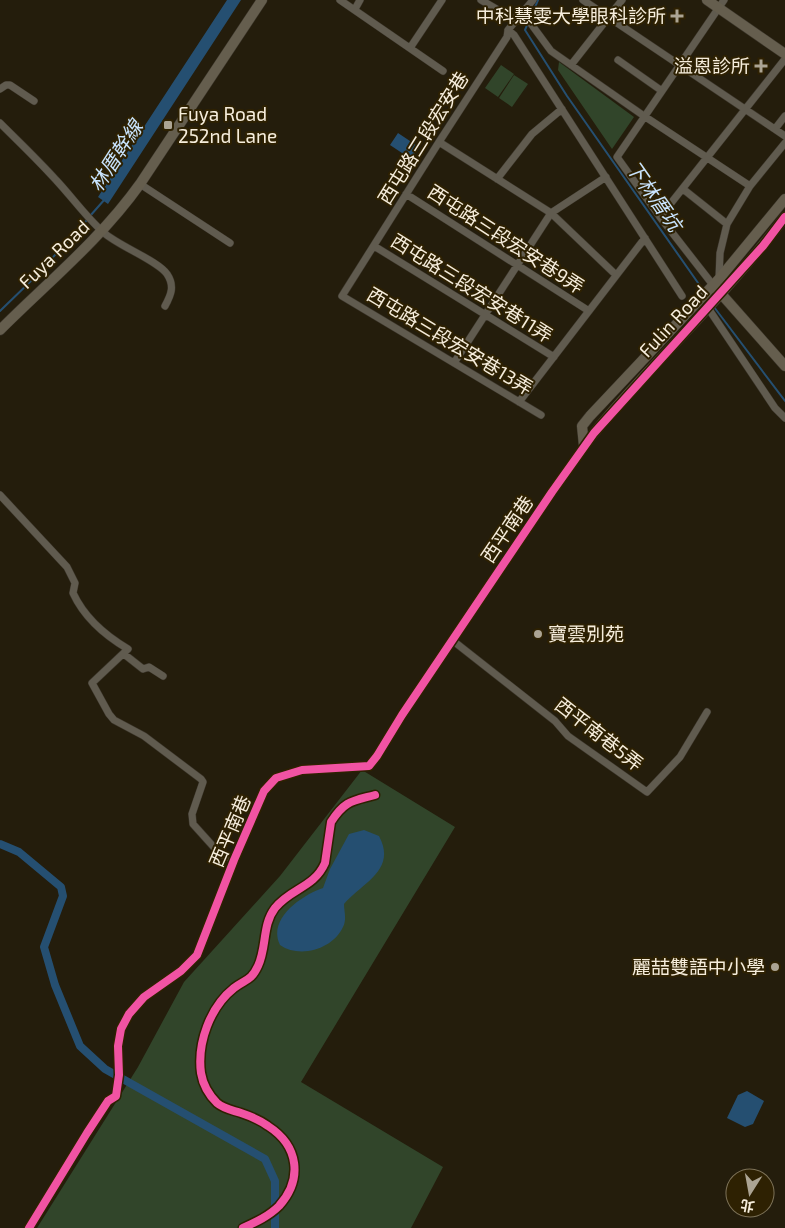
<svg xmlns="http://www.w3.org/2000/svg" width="785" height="1228" viewBox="0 0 785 1228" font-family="'Exo 2','Noto Sans TC',sans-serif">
<rect width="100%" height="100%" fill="#241d0c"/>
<path fill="#31452a" d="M559,62L634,117L612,149L558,70Z
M501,65L514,74L498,97L485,88Z
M514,75L528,84L512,107L499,98Z
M362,770L455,827L301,1082L443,1167L411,1228H37L138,1067L184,982L280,876Z"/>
<path fill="#254f71" d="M227,0H241L108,204L98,197Z
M398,133L419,147L411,159L390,145Z
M364,830L379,836C397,870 363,882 344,904C344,911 347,919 343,927C333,949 300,959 280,945C267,919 302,895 323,888L330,869L349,834Z
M747,1091L764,1101L753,1124L745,1127L727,1118L738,1095Z"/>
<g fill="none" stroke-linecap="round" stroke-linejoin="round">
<path stroke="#254f71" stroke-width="2" d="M530,19L538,0
M528,23L525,30L567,96L703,290
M90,216L105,199
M714,307L785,401
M0,311L33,279L87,220"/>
<path stroke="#254f71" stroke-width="8" d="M0,844L19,852L61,887L63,896L44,947L55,985L80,1046L105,1069L265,1159L275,1181V1228"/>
<defs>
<path id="street" d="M340,0L443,71
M481,0L517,21
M533,0L508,30L507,37L439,142L342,296L541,415
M583,0L785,136
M355,9L360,0
M523,13L551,51L644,116L750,186
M508,30L514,35L682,296
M410,48L442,0
M618,60L662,91
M571,65L622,0
M0,89L6,85H10L34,101
M0,123C19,142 38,160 56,180C72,197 86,217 103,232C118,246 157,260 167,274C175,286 171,295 165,306
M775,129L785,116
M439,142L551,213L616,275
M497,179L532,134L562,109
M140,184L230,243
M683,189L727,224
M406,194L589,311
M660,217L785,59
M374,246L554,357
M719,279L720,253L727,224L750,186L785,143
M713,285L660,217L617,157L724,0
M708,308L775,408L785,418
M454,363L551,213L606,177
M519,402L645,238
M0,495L67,567L75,583L73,593C84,617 106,636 128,649L92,683L109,714L114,720L144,736L201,779L203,782L192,814L193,824L220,854L234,860
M452,640L555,721L568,736L647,792L680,757L707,712
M124,654L143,669L149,667L163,676
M29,1228L87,1133L108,1101L116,1096L119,1075L118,1046L121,1029L129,1014L144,997L181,971L197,955L234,860L264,791L276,778L302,770L369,766L377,756L402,715L552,492L584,446"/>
<path id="secondary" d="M707,0L785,54
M716,288L785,366
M0,330C48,282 100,240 140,184L262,0
M584,446L582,426L590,416L719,279L785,199
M584,446C604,419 627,395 649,371C696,321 744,271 785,217"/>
</defs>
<use href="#street" stroke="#3c362b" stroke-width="8"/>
<use href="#secondary" stroke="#3c362b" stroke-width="11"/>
<use href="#street" stroke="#605b4f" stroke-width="7"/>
<use href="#secondary" stroke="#655e4e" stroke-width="10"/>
<defs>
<path id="cycleway" d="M29,1228L87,1133L108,1101L116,1096L119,1075L118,1046L121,1029L129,1014L144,997L181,971L197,955L234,860L264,791L276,778L302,770L369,766L377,756L402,715L552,492L594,433L763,246L785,217
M243,1228C256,1222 269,1216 279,1206C303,1179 299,1146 268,1126C260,1120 250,1116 241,1113C232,1110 224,1109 217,1103C208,1094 203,1085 201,1073C197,1043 210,1007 234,988C246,979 251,981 258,966C267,947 262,925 275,908C291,888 314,888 325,863L331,822C345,800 353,801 375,795"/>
</defs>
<use href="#cycleway" stroke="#2e2102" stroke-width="11"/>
<use href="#cycleway" stroke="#f153a3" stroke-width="8"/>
</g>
<g fill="#aca493" stroke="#2e2102" stroke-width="2">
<path d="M674.5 8.5h5v5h5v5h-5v5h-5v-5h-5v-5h5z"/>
<path d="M758.5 58.5h5v5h5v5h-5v5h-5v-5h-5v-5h5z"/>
<rect x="163" y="120" width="10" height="10" rx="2.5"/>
<circle cx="538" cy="634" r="5"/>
<circle cx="775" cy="967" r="5"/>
</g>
<g text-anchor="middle" stroke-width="4" stroke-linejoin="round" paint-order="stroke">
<g font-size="19" fill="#f6eddc" stroke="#2e2102" text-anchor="end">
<text x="666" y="23">中科慧雯大學眼科診所</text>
<text x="750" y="73">溢恩診所</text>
<text x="178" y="121" text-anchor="start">Fuya Road<tspan x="178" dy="22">252nd Lane</tspan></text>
<text x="548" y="641" text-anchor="start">寶雲別苑</text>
<text x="765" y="974">麗喆雙語中小學</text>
</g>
<g font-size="19" fill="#f6eddc" stroke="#2e2102">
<text transform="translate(423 138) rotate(-58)" y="7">西屯路三段宏安巷</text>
<text transform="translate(506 239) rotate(33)" y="7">西屯路三段宏安巷9弄</text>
<text transform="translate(54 254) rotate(-44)" y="7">Fuya Road</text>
<text transform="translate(472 288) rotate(32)" y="7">西屯路三段宏安巷11弄</text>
<text transform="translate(673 321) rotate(-47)" y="7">Fulin Road</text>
<text transform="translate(450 341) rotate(31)" y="7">西屯路三段宏安巷13弄</text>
<text transform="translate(507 529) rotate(-56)" y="7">西平南巷</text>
<text transform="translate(599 734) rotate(38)" y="7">西平南巷5弄</text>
<text transform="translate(230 831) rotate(-67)" y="7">西平南巷</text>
</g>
<g font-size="20" font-style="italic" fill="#c9e4fe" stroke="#2e2102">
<text transform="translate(116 156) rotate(-57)" y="7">林厝幹線</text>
<text transform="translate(654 196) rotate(55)" y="7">下林厝坑</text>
</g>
</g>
<g transform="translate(750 1193) rotate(191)"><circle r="24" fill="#2e2102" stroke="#7e7359"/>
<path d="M0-4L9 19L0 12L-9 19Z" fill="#aca493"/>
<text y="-8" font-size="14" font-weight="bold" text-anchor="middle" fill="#f6eddc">北</text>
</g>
</svg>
